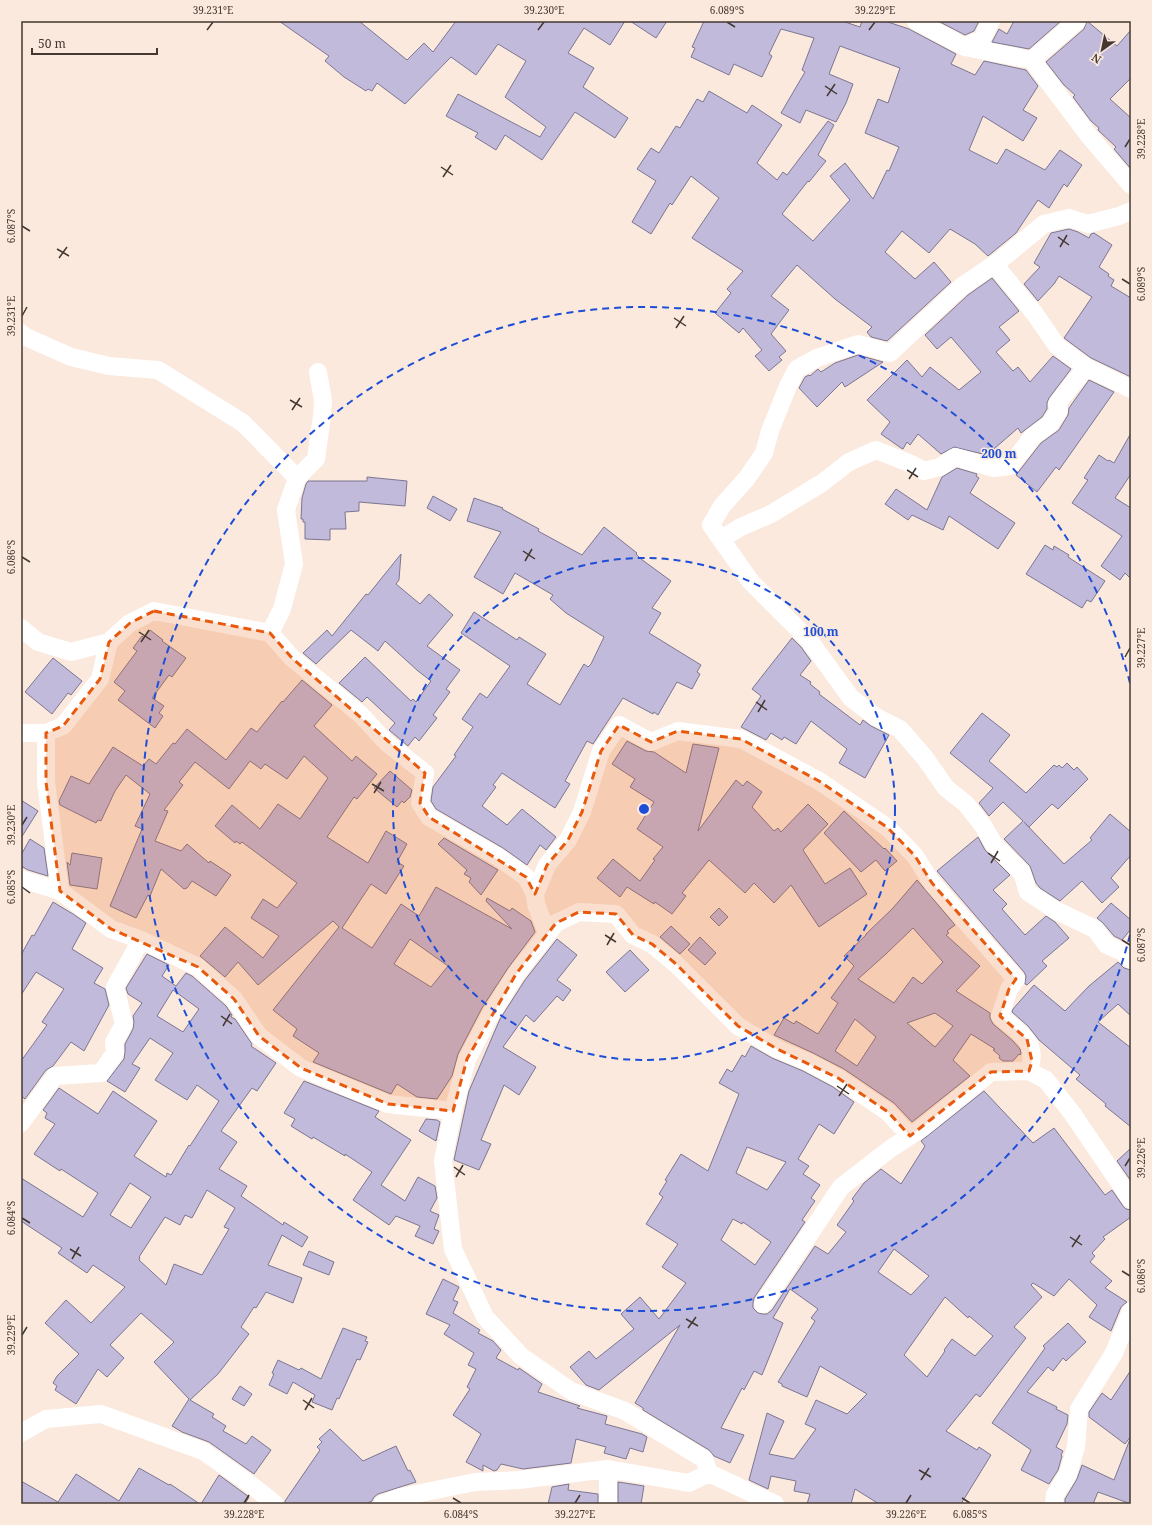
<svg xmlns="http://www.w3.org/2000/svg" width="1152" height="1525" viewBox="0 0 1152 1525" font-family="'Noto Serif',serif">
<rect width="100%" height="100%" fill="#fbe9dd"/>
<path fill="#c1badb" stroke="#7c7692" fill-rule="evenodd" d="M279,21H359L407,60L424,43L433,52L456,21H625L610,45L584,28L568,53L594,68L583,87L628,118L615,138L575,112L542,160L505,135L496,150L475,137L478,133L446,116L458,94L540,137L546,127L505,97L526,61L498,44L476,75L451,57L405,104L377,83L372,91L368,89L366,91L344,77L325,61L329,56Z
M630,21H667L656,38Z
M704,21H842L860,27L862,21H885L909,29L956,54L951,64L975,75L984,61L1026,70L1038,86L1023,110L1037,118L1023,141L983,116L969,150L997,164L1006,149L1045,170L1060,150L1082,165L1067,187L1064,184L1049,208L1038,200L1016,233L988,256L975,244L950,229L929,253L902,231L885,252L915,279L934,262L951,282L887,341L871,337L867,332L872,327L835,299L797,265L771,296L789,310L771,334L786,351L779,357L782,360L769,371L755,356L762,350L743,328L739,333L715,313L731,293L727,289L743,271L692,238L719,198L691,176L672,205L670,203L651,234L632,222L656,181L637,169L651,148L659,153L676,126L680,128L697,99L703,102L709,91L747,113L752,105L782,125L757,163L777,180L783,172L787,175L828,121L834,125L818,155L826,161L809,182L808,181L782,214L813,241L850,200L830,176L845,163L873,199L887,170L889,171L899,147L865,133L878,99L888,103L900,68L840,46L829,74L853,84L846,103L836,122L806,110L800,123L781,113L805,72L802,70L814,38L781,29L769,54L772,56L762,77L734,64L729,75L691,57L695,48L692,47Z
M938,21H979L974,31L965,35Z
M1014,21H1061L1029,49L992,42L999,29L1007,34Z
M1087,21L1117,46L1131,30V78L1110,99L1131,118V169L1114,149L1116,147L1098,130L1099,128L1091,121L1073,97L1075,95L1064,85L1046,62L1084,29Z
M1069,229L1078,232L1089,238L1091,234L1094,233L1112,245L1099,267L1109,274L1108,276L1114,280L1111,286L1131,298V377L1091,358L1064,338L1092,297L1059,276L1054,284L1038,301L1024,284L1040,267L1034,263L1051,233Z
M992,278L1019,311L999,327L1010,340L996,352L1013,371L1018,367L1030,382L1053,356L1071,369L1049,398L1047,403V409L1042,417L1021,433L1018,428L987,455L954,447L941,454L918,434L910,445L907,442L903,449L901,448L881,434L890,422L867,400L907,360L922,377L930,367L959,390L981,372L951,337L937,349L925,335L968,295Z
M858,355L883,362L845,387L842,382L817,407L799,388L805,377L809,375L810,376L818,369L821,372L835,363Z
M1089,380L1114,392L1059,470L1056,467L1037,492L1016,475L1041,443L1059,430L1068,415L1069,408Z
M1131,433V474L1115,498L1131,508V579L1125,573L1120,580L1101,566L1122,536L1072,503L1088,480L1084,478L1099,455L1108,461L1109,460L1114,463Z
M957,468L977,474L976,476L979,478L970,493L1015,523L998,549L949,516L943,530L912,515L908,520L885,504L896,489L927,510L942,477Z
M367,477L407,481L405,506L359,502V511L345,512L346,529H330V540L305,539V522H303V519H301L302,498L306,484L308,481H367Z
M433,496L457,509L450,521L427,508Z
M474,498L503,508L502,509L539,529L538,531L582,555L604,527L637,553L636,554L641,559L671,581L652,608L661,613L649,633L701,665L697,672L700,674L692,689L677,682L658,715L654,712L653,714L623,698L593,744L587,741L565,781L570,784L555,808L502,773L493,785L496,787L482,806L507,825L522,809L556,837L546,850L540,845L527,865L503,848L436,809L431,801L433,787L456,756L454,755L473,727L462,719L480,693L487,698L510,666L461,633L474,612L517,640L519,637L546,654L527,684L560,705L584,664L588,667L591,664L604,637L566,613L550,599L553,595L515,573L503,594L474,577L501,532L467,521Z
M1045,545L1053,550L1054,546L1069,555L1068,557L1105,581L1091,602L1087,600L1082,608L1026,574Z
M401,554L399,580L396,584L420,604L429,594L453,615L427,646L460,670L446,689L450,692L433,715L437,718L419,741L415,737L408,746L389,730L395,723L367,697L362,702L339,683L365,657L411,701L413,699L416,702L431,681L418,671L385,641L378,651L351,630L316,664L303,653L327,630L332,636L366,594L368,595Z
M150,630L163,640L162,641L186,658L172,677L169,675L152,698L164,706L159,713L163,716L155,728L118,700L125,691L114,682L137,651L133,648L142,636L144,638Z
M792,638L801,647L811,661L800,675L811,682L810,684L820,692L819,694L860,725L863,720L871,726L889,735L865,778L839,763L847,749L811,721L796,744L784,737L782,740L771,733L766,740L741,727L761,696L752,689Z
M53,658L82,681L71,695L68,693L52,714L25,692Z
M302,680L332,705L314,726L352,761L356,756L377,774L357,799L354,797L327,837L368,863L386,831L407,844L397,862L404,866L386,894L371,884L342,928L372,948L401,904L419,916L436,887L512,929L486,901L487,898L510,911L512,908L531,921L535,932L508,968L482,1008L458,1054L452,1076L437,1099L417,1097L397,1084L391,1094L313,1062L319,1053L293,1036L297,1029L273,1010L339,927L333,921L258,985L238,962L225,977L200,956L225,927L263,958L279,936L251,918L263,899L277,908L297,883L242,842L240,844L236,841L235,843L215,826L232,805L260,829L278,804L300,819L328,778L304,756L287,779L265,764L261,769L250,761L229,789L195,762L179,782L183,785L164,810L168,811L155,841L181,851L187,844L209,863L210,861L231,875L216,896L192,881L187,888L184,889L161,869L150,896L148,895L136,918L110,906L142,829L135,826L150,794L126,775L115,791L101,821L98,820L96,823L60,805L59,801L71,776L89,784L113,747L143,766L149,759L156,764L173,743L175,744L187,729L226,760L251,728L257,732L282,701L283,702ZM410,939L448,966L431,987L394,964Z
M982,713L1010,735L989,761L1026,793L1054,765L1057,767L1059,765L1062,768L1067,763L1074,770L1077,767L1088,779L1058,809L1052,804L1029,827L1024,822L1064,864L1092,840L1090,838L1110,814L1131,832V855L1111,878L1119,887L1102,903L1082,881L1060,901L1040,888L1036,883L1030,866L1004,839L1023,821L1003,802L989,816L979,803L993,788L950,753Z
M627,741L646,751L654,752L686,773L693,744L719,748L698,831L736,780L743,786L747,781L762,792L752,807L774,831L778,828L781,832L808,804L828,824L803,850L825,884L850,868L867,894L819,927L791,885L774,903L754,883L745,893L709,860L682,893L686,896L672,914L655,902L654,904L627,887L620,897L597,878L613,859L640,881L655,860L653,859L663,847L637,829L654,802L630,787L635,779L612,764Z
M390,771L412,790L410,797L404,803L402,801L397,807L374,788Z
M21,800L38,811L21,838Z
M844,811L884,849L885,848L897,861L885,871L876,860L861,872L824,833Z
M978,837L985,850L1010,875L993,890L1007,904L1002,909L1025,935L1046,916L1055,922L1069,938L1042,961L1047,966L1027,985L1025,984L1026,976L1024,972L937,871Z
M444,838L498,870L481,895L469,882L471,878L464,874L467,870L438,844Z
M30,839L44,848L48,876L28,870L21,866V855Z
M72,853L102,858L97,889L70,885L67,862L70,865Z
M917,880L955,925L947,931L949,933L946,935L980,966L956,991L990,1013V1018L993,1024L1013,1041L1020,1049L1021,1054L1020,1055L1019,1054L1013,1061H1003L999,1058L1000,1056L993,1050L995,1049L971,1034L953,1060L970,1076L912,1122L894,1103L844,1069L813,1053L774,1035L784,1018L794,1024L796,1021L818,1034L838,1003L831,998L854,966L844,956L866,935V934L893,908ZM913,928L943,962L922,984L913,977L894,1003L858,979L886,954ZM935,1013L953,1026L935,1047L907,1023ZM855,1019L876,1037L857,1066L835,1051Z
M53,902L73,914L86,923L72,949L103,968L94,983L105,989L109,1005L84,1051L71,1042L53,1066L46,1070L25,1099L21,1096V1061L47,1025L42,1022L64,989L36,972L21,995V955L32,935L34,936Z
M1111,903L1131,920V929L1122,940L1114,936L1103,923L1097,918Z
M719,908L728,917L719,926L710,917Z
M671,926L690,944L680,954L660,937Z
M700,937L716,953L705,965L688,950Z
M557,939L577,955L557,980L571,990L563,1001L557,996L534,1022L526,1015L503,1047L536,1067L519,1095L504,1085L481,1140L491,1144L479,1170L454,1160L469,1091L500,1019L525,980Z
M630,950L649,970L625,992L606,972Z
M147,954L169,965L162,976L176,986L186,973L192,976L226,1006L232,1015L231,1017L235,1019L252,1044L251,1046L276,1063L257,1091L252,1088L221,1131L237,1142L219,1169L247,1186L241,1196L283,1225L284,1222L308,1237L302,1247L282,1235L268,1265L302,1278L293,1303L266,1292L256,1308L254,1307L241,1327L249,1334L218,1374L190,1400L214,1414L212,1417L226,1426L223,1431L246,1444L252,1436L271,1450L254,1474L209,1442L182,1432L172,1426L189,1399L154,1362L174,1342L141,1313L110,1345L124,1358L107,1377L98,1369L76,1404L55,1390L57,1386L53,1383L57,1376L79,1354L45,1323L66,1300L91,1323L125,1287L93,1265L87,1273L58,1253L62,1248L21,1221V1178L83,1217L98,1193L61,1169L60,1171L34,1154L55,1124L45,1118L47,1113L43,1110L59,1088L98,1114L113,1091L157,1121L134,1156L166,1177L167,1173L171,1175L189,1145L190,1146L219,1101L197,1085L187,1100L155,1080L173,1053L150,1038L132,1064L140,1068L125,1092L107,1081L124,1059L125,1052V1044L133,1029L134,1022L133,1016L142,1003L128,994L126,988ZM173,990L199,1009L183,1032L157,1016ZM130,1183L151,1197L131,1228L110,1215ZM207,1190L235,1208L224,1227L229,1229L202,1275L174,1264L166,1285L139,1260L140,1258L139,1257L165,1217L180,1225L185,1215L192,1218Z
M1118,962L1124,968L1131,970V1016L1118,1004L1098,1022L1131,1048V1127L1105,1106L1106,1104L1076,1079L1080,1075L1039,1040L1028,1026L1012,1012L1013,1009L1034,985L1065,1011L1089,986Z
M751,1046L772,1058L803,1071L833,1087L854,1102L834,1134L819,1124L798,1159L809,1166L803,1174L820,1185L811,1198L815,1201L802,1220L805,1222L754,1298L753,1303V1308L758,1313L763,1314H767L772,1310L815,1246L828,1254L846,1232L837,1225L854,1201L852,1199L864,1183L881,1169L901,1184L925,1146L921,1141L984,1091L1033,1143L1054,1128L1105,1195L1112,1190L1123,1206L1126,1209L1131,1210V1217L1103,1237L1105,1239L1092,1253L1095,1256L1090,1262L1112,1281L1105,1288L1127,1302L1121,1307L1111,1331L1089,1317L1097,1305L1069,1279L1054,1296L1033,1283L1031,1285L1042,1297L1014,1327L1026,1338L980,1397L976,1394L946,1431L977,1450L979,1447L991,1455L961,1504H879L855,1489L851,1504H807L810,1494L794,1491L796,1481L771,1476L768,1489L749,1480L767,1413L784,1421L769,1454L794,1459L816,1429L805,1424L816,1400L847,1414L867,1394L820,1366L807,1397L782,1386V1384L778,1382L815,1321L811,1318L818,1309L790,1289L773,1318L783,1323L762,1375L754,1371L744,1390L742,1388L721,1428L744,1435L730,1463L714,1456L709,1450L643,1410V1408L635,1403L680,1325L599,1390L586,1385L570,1367L589,1351L596,1359L634,1329L621,1314L640,1297L659,1319L686,1283L662,1267L678,1244L646,1224L663,1197L659,1194L667,1181L665,1180L681,1154L708,1171L739,1094L719,1083L727,1069L732,1072L742,1055L745,1057ZM747,1147L786,1162L767,1190L736,1173ZM733,1219L742,1224L743,1222L771,1242L755,1265L721,1240ZM894,1249L929,1276L911,1295L878,1272ZM945,1297L968,1318L969,1316L993,1336L975,1356L952,1339L944,1350L945,1351L927,1377L904,1355Z
M304,1081L379,1111L375,1117L411,1140L381,1185L405,1201L418,1177L435,1186L437,1198L430,1211L439,1215L434,1229L439,1231L433,1244L415,1236L420,1226L396,1216L389,1225L353,1200L372,1172L345,1154V1156L313,1137L312,1139L291,1126L295,1119L284,1113Z
M426,1119L437,1120L440,1122L436,1141L419,1131Z
M1131,1148V1181L1117,1161Z
M309,1251L334,1262L329,1275L303,1265Z
M443,1279L459,1287L453,1300L458,1302L453,1313L480,1330L478,1333L493,1341L501,1350L496,1358L518,1370L519,1368L542,1384L538,1392L580,1406L577,1408L607,1416L605,1424L642,1434L647,1437L643,1452L630,1448L626,1459L604,1453L606,1447L576,1439L571,1463L523,1469L501,1464L497,1470L494,1471L483,1465V1471L466,1462L481,1434L453,1415L470,1389L467,1387L476,1369L468,1365L474,1353L444,1334L450,1325L426,1314Z
M1068,1323L1086,1342L1066,1361L1063,1358L1053,1371L1048,1367L1027,1392L1057,1407L1056,1409L1068,1415L1067,1424L1056,1447L1063,1451L1061,1455L1062,1456L1058,1470L1049,1484L1021,1470L1031,1450L992,1423L1045,1348L1043,1346Z
M343,1328L367,1337L365,1341L368,1342L360,1360L357,1359L339,1399L337,1398L332,1410L312,1402L315,1395L293,1382L287,1394L269,1385L274,1374L272,1373L278,1360L299,1370L301,1368L321,1379Z
M1131,1370V1436L1125,1444L1089,1417V1412L1102,1393L1111,1400Z
M240,1386L252,1394L244,1406L232,1399Z
M330,1429L363,1461L396,1446L408,1471L410,1470L416,1482L378,1494L374,1497L372,1501L365,1504H285V1501L320,1450L317,1447L322,1442L319,1439Z
M1130,1439L1131,1504L1098,1492L1093,1504H1065V1499L1077,1479L1082,1465L1114,1480Z
M139,1468L169,1485L170,1484L200,1504H21V1481L58,1502L76,1474L119,1501Z
M219,1475L249,1497L245,1504H201Z
M618,1482L644,1486L641,1504H618Z
M569,1484L568,1490L598,1494V1504H548L552,1487Z"/>
<g fill="none" stroke-linecap="round" stroke-linejoin="round">
<path stroke="#fff" stroke-width="18" d="M916,21L965,47L1032,60L1090,137L1131,185
M965,47L982,39L991,21
M1032,60L1077,21
M1131,211L1119,216L1088,224L1069,218L1044,224L999,261L961,287L890,353L858,344L817,358L797,369L788,386L770,431L764,453L747,478L722,506L711,525L751,582L809,640L851,698L876,717L900,729L925,758L946,788L966,804L984,827L993,843L1022,873L1028,892L1055,910L1095,929L1107,945L1123,952L1131,960
M994,264L1035,314L1057,346L1086,367L1131,389
M21,333L26,337L71,357L109,366L158,370L243,423L297,478
M721,539L741,527L771,514L822,483L849,462L876,450L909,463L924,471L940,467L955,457L994,468L1010,466L1033,436L1050,424L1059,410L1057,404L1086,367
M21,628L38,642L71,652L109,642
M270,633L292,658L361,715L387,743L425,773L420,803L429,817L498,857L526,877L535,894
M21,733H46L63,726L100,679L109,642L130,623L154,611L270,633L282,609L294,564L286,510L297,478L316,459L322,416L323,401L318,372
M46,733V782L60,891
M21,879L60,891L111,929L141,940L198,967L234,999L259,1036L301,1068L388,1104L453,1111
M547,933L536,904L535,894L547,865L568,840L582,812L601,751L619,725L651,742L678,731L741,739L819,781L888,828L915,856L932,883L1016,979L1009,989L1000,1016C1020,1033 1039,1042 1029,1071L1046,1080L1072,1113L1131,1200
M21,1123L55,1076L101,1073L115,1053L114,1042L124,1024L115,987L141,940
M763,1304L841,1187L890,1149L922,1128L991,1072L1029,1071
M21,1433L46,1419L101,1414L203,1451L250,1484L275,1504
M709,1473L704,1459L625,1411L571,1391L521,1356L485,1317L453,1249L443,1161L453,1111L467,1059L491,1014L516,974L556,923L579,912L616,914L633,935L652,944L676,964L738,1026L777,1049L808,1062L838,1078L888,1112L910,1136
M382,1504L401,1497L475,1482L519,1480L608,1469L689,1483L709,1473L775,1504
M608,1504V1469
M1054,1504L1055,1495L1068,1474L1076,1447L1079,1409L1114,1353L1131,1311"/>
</g>
<path fill="#e8590c" fill-opacity="0.2" stroke="#e8590c" stroke-width="3" stroke-dasharray="8 5" stroke-linejoin="round" d="M154,611L270,633L292,658L425,773L420,803L429,817L526,877L535,894L547,865L568,840L582,812L601,751L619,725L651,742L678,731L741,739L819,781L888,828L915,856L932,883L1016,979L1009,989L1000,1016L1027,1039L1032,1061L1029,1071L991,1072L910,1136L888,1112L838,1078L777,1049L738,1026L676,964L652,944L633,935L616,914L579,912L556,923L516,974L467,1059L453,1111L388,1104L301,1068L259,1036L234,999L198,967L111,929L60,891L46,782V733L63,726L100,679L109,642L130,623Z"/>
<path fill="none" stroke="#443830" stroke-width="1.5" d="M727,22L735,27M207,30L213,22M538,30L544,22M869,30L875,22M825,86L837,94M827,96L835,84M1125,147L1130,139M441,167L453,175M443,177L451,165M22,226L30,231M1058,237L1069,245M1060,247L1067,235M57,249L69,256M59,258L67,247M1122,279L1130,284M22,316L27,307M674,318L686,326M676,328L684,316M290,400L302,407M292,410L300,398M907,470L918,477M909,479L916,468M523,551L535,559M22,557L30,562M525,561L532,549M139,632L151,640M141,642L149,630M1125,657L1130,648M756,702L767,710M758,712L765,700M372,784L384,791M374,793L381,782M22,825L27,817M988,853L1000,861M991,863L998,851M22,887L30,893M605,935L616,942M1122,940L1130,945M607,945L614,933M221,1016L232,1024M223,1026L230,1014M837,1086L849,1094M839,1096L847,1084M1125,1166L1130,1158M454,1167L465,1175M456,1177L463,1165M22,1218L30,1223M1070,1237L1082,1245M1072,1247L1080,1235M70,1249L81,1256M72,1259L79,1247M1122,1271L1130,1276M686,1319L698,1326M688,1328L696,1317M22,1335L27,1327M303,1400L314,1408M305,1410L312,1398M919,1470L931,1477M921,1480L929,1468M453,1498L461,1503M962,1498L970,1503M244,1503L249,1495M575,1503L580,1495M906,1503L911,1495"/>
<g fill="none" stroke="#1d4ed8" stroke-width="2" stroke-dasharray="7 5">
<circle cx="644" cy="809" r="251"/>
<path d="M1130 935A502 502 0 1 1 1130 683"/>
</g>
<circle cx="644" cy="809" r="6" fill="#1d4ed8" stroke="#fbe9dd" stroke-width="2"/>
<g font-size="12" text-anchor="middle" font-weight="bold" fill="#1d4ed8" stroke="#fbe9dd" stroke-width="3" stroke-linejoin="round" paint-order="stroke">
<text x="999" y="458">200 m</text>
<text x="821" y="636">100 m</text>
</g>
<rect width="1152" height="1525" fill="none" stroke="#fbe9dd" stroke-width="44"/>
<g transform="translate(1102 50) rotate(213)" stroke="#fbe9dd" stroke-width="3" paint-order="stroke">
<path d="M0-3L7 15L0 10L-7 15Z" fill="#443830"/>
<text y="-6" font-size="11" font-weight="bold" text-anchor="middle" fill="#443830">N</text>
</g>
<path d="M32 48v6h125v-6" fill="none" stroke="#443830" stroke-width="2"/>
<text x="38" y="48" font-size="12" fill="#443830" stroke="#fbe9dd" stroke-width="3" paint-order="stroke">50 m</text>
<rect x="22" y="22" width="1108" height="1481" fill="none" stroke="#443830" stroke-width="1.5"/>
<g font-size="10" text-anchor="middle" fill="#443830">
<text x="213" y="14">39.231°E</text>
<text x="544" y="14">39.230°E</text>
<text x="727" y="14">6.089°S</text>
<text x="875" y="14">39.229°E</text>
<text transform="translate(1141 139) rotate(-90)" y="4">39.228°E</text>
<text transform="translate(11 226) rotate(-90)" y="4">6.087°S</text>
<text transform="translate(1141 284) rotate(-90)" y="4">6.089°S</text>
<text transform="translate(11 316) rotate(-90)" y="4">39.231°E</text>
<text transform="translate(11 557) rotate(-90)" y="4">6.086°S</text>
<text transform="translate(1141 648) rotate(-90)" y="4">39.227°E</text>
<text transform="translate(11 825) rotate(-90)" y="4">39.230°E</text>
<text transform="translate(11 887) rotate(-90)" y="4">6.085°S</text>
<text transform="translate(1141 945) rotate(-90)" y="4">6.087°S</text>
<text transform="translate(1141 1158) rotate(-90)" y="4">39.226°E</text>
<text transform="translate(11 1218) rotate(-90)" y="4">6.084°S</text>
<text transform="translate(1141 1276) rotate(-90)" y="4">6.086°S</text>
<text transform="translate(11 1335) rotate(-90)" y="4">39.229°E</text>
<text x="244" y="1518">39.228°E</text>
<text x="461" y="1518">6.084°S</text>
<text x="575" y="1518">39.227°E</text>
<text x="906" y="1518">39.226°E</text>
<text x="970" y="1518">6.085°S</text>
</g>
</svg>
